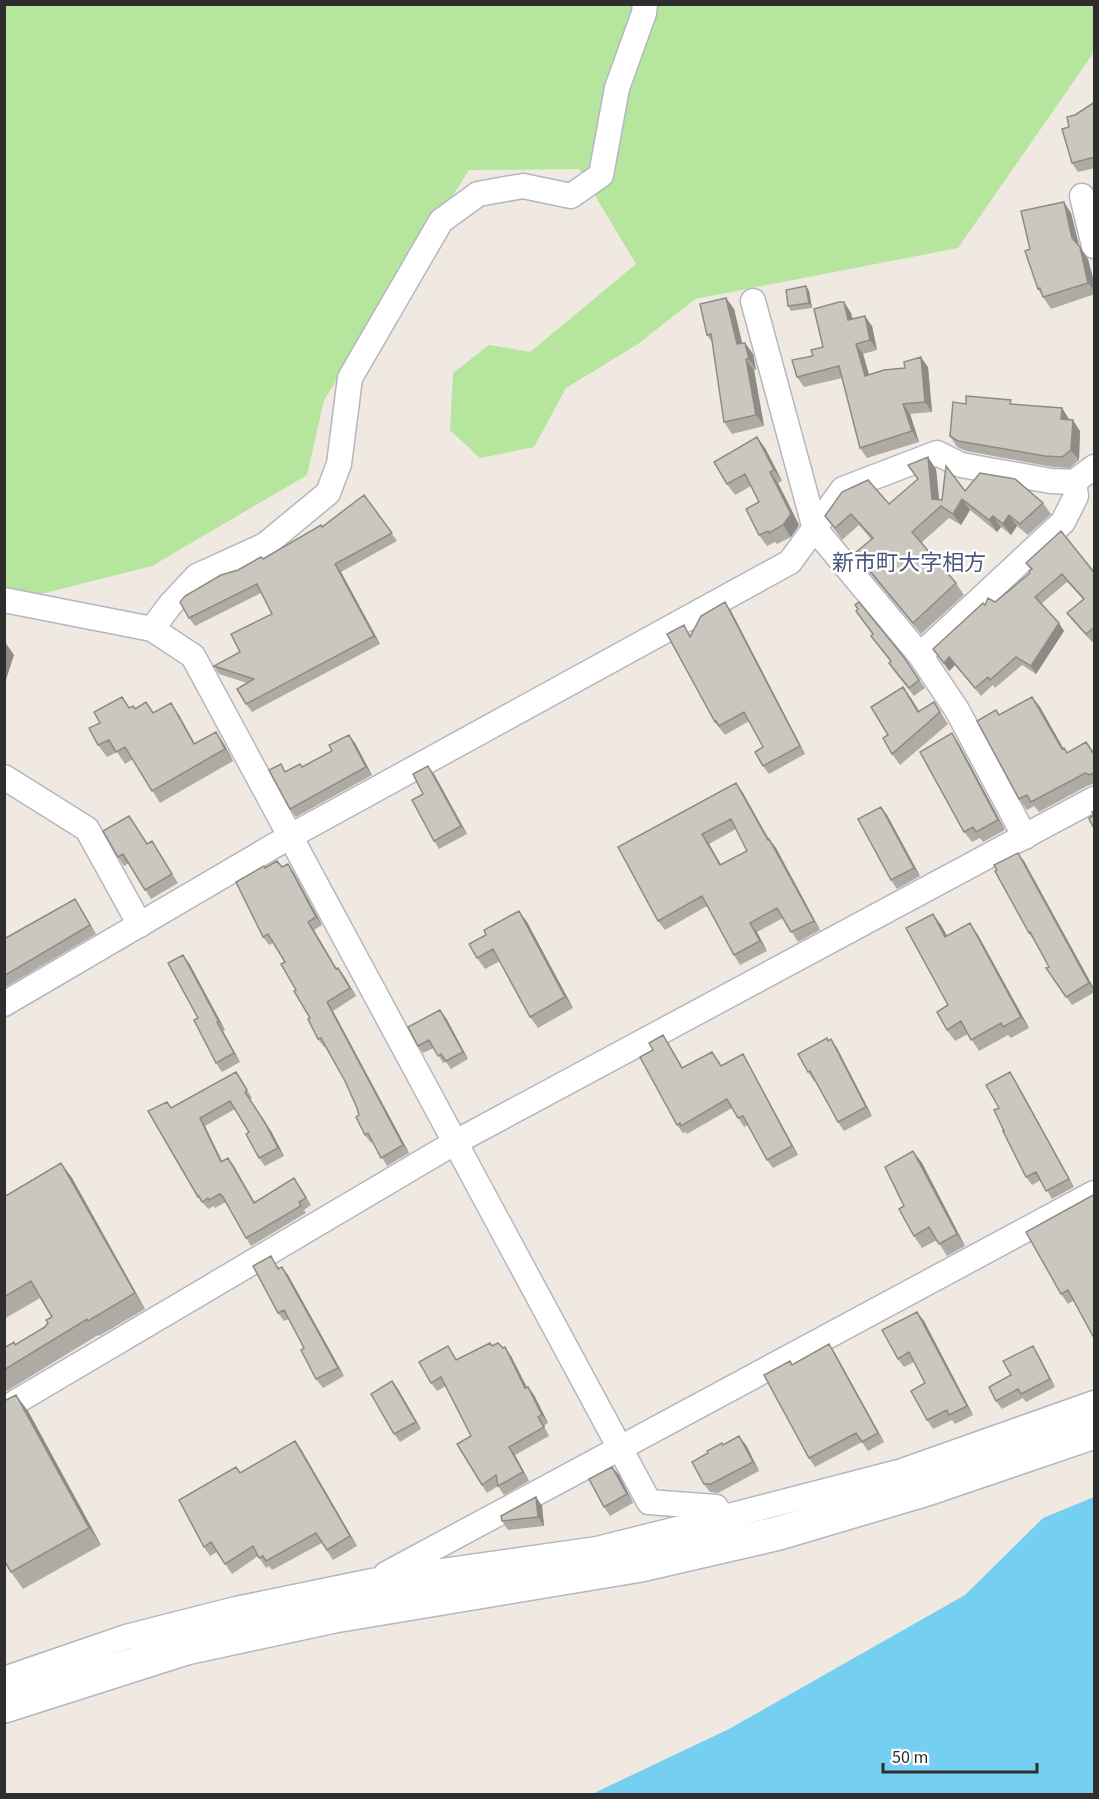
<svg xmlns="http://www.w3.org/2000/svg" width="1099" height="1799" viewBox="0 0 1099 1799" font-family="'Source Sans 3','Noto Sans JP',sans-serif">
<rect width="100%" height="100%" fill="#efe9e1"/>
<path fill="#b6e59e" d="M5,5H1094V52L958,248L695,299L638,344L566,388L534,447L480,458L450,430L453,373L489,345L530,352L636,264L579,169L469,170L324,400L307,475L152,566L5,603Z"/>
<path fill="#75cff0" d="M1094,1497V1794H592L729,1729L965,1595L1043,1518Z"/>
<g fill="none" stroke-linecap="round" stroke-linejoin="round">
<defs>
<path id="street" d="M1082,196L1094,246
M753,301L815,529L920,655L957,710L1025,837
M4,600L152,629L193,656L649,1502L716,1507L721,1518
M152,629L170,605L197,576L265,545L328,493L339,464L350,378L441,221L478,194L523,186L571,196L601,175L617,88L644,13L645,4
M920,655L1063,522L1076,496L1074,482
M4,777L87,829L140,925
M4,1004L289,837L790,562L843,489L937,453L961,465L1051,481L1074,482L1094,467
M4,1409L454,1143L1094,799
M386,1574L1094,1193
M4,1679L126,1637L236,1609L372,1581L597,1549L721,1518L902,1471L1094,1403"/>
<path id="secondary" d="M4,1706L186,1648L334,1616L641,1565L779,1533L927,1489L1094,1432"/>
</defs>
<use href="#street" stroke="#b4b7c1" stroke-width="27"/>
<use href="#secondary" stroke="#b4b7c1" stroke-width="36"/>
<use href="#street" stroke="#fff" stroke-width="24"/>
<use href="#secondary" stroke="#fff" stroke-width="33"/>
</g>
<path fill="#afaba4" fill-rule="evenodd" d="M1095,102V168L1078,172L1072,163L1069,127L1075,115Z
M1071,213L1079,247L1088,259L1095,286V294L1051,309L1038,289L1030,249Z
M806,286L809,291L812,308L791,311L788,306Z
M726,298L734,309L742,343H745L753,354L756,370H754L764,426L732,434L724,422L712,342L707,335Z
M844,302L851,313L853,319L872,326L877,350L863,354L869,374L928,367L932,412L910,414L919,442L867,458L860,448L842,378L804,387L797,377L813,356L823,347Z
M966,404L1014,405L1062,408L1069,420L1080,431L1079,460L1070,468L1053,467L966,451L957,447L950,436Z
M757,437L765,448L782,481L778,483L799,525L791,537L777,544L775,542L767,546L759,535V502L751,486L735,495L727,484Z
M936,469L939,500H942L965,491L1043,503L1051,514L1028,535L1017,526L1011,535L1001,527L997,532L970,510L961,525L949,518L921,543L956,583L964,595L921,634L863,565L855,553L871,539L859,525L842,540L825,516L889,504Z
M364,495L397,541L341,572L380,644L252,712L246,704L247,683L219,674L214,666L240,652L272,614L261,593L195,626L189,618L238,570L263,559L322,527Z
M1026,563L1093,571L1095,570V640L1092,642L1073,621L1067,613L1083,599L1067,582L1041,604L1064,631L1036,674L1022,665L995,688L993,685L981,696L955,665L949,671L933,649L985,605L995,602L1030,573L1031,570Z
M858,609L903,656L925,688L914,696L894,671L889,663L891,662L871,636L873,634Z
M731,611L805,754L769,774L763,766V747L749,721L725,735L715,722L691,636Z
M1032,697L1040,707L1063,749L1067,753L1086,742L1095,753V785L1093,784L1087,786L1039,812L1034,806L1027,810L1019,799L1000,715Z
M911,698L919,711L934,702L948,724L900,765L892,754L888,735Z
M130,708L154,713L179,715L195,744H224L233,761L160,803L133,759L125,764L117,752L107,757L98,745Z
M355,743L372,775L296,817L290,809L302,767Z
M959,744L1005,830L983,842L980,838L972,842L964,832Z
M434,774L467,834L439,849L434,841Z
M736,783L743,793L769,839L776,848L820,930L798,942L783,918L757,932L767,951L740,965L734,955L707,906L665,930L658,921L618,847ZM736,829L747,851L721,865L709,844Z
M881,807L887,815L920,876L897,889L891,880Z
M129,816L147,844L152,841L178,883L151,899L129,863L124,866L118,857Z
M1024,861L1095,990V992L1072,1005L1046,968L1049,967L1035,942L1029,933Z
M288,864L294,873L322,925L314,930L337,969L338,968L344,976L356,996L333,1011L409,1153L387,1166L373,1142L371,1143L365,1135L357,1108L345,1081L325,1047H324L318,1039L310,1018L296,990L285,962L273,943L269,945L263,937L266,868L282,867Z
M75,899L96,934L4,988V939Z
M933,914L941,925L947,936L978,935L1029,1028L1011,1038L1008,1035L979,1051L968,1034L955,1041L947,1030L948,1005Z
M527,922L573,1008L538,1028L530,1017L500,961L485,969L477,958L486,935Z
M189,963L225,1030L223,1031L240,1062L222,1072L216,1063L198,1018Z
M446,1018L468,1059L451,1069L446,1062L443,1063L434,1048L423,1053L418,1046Z
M663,1035L683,1068L718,1060L721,1066L748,1063L798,1155L773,1168L767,1160L748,1125L744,1127L732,1108L687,1134L686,1132L683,1133L677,1125L653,1050Z
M829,1040L837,1048L872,1116L844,1131L838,1122L815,1081H814L808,1072Z
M241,1080L252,1098L250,1099L271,1131L284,1156L265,1166L259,1158L249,1132L235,1109L205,1126L222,1161L228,1158L254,1202L300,1186L311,1205L304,1210L306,1213L251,1246L246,1238L226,1202L215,1208L214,1206L208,1209L198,1197L167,1102L171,1108Z
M1015,1080L1074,1187L1052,1199L1041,1180L1032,1185L1026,1177L1004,1131L999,1108Z
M913,1151L922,1163L965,1246L947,1256L937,1240L922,1248L914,1236L904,1206Z
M61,1163L72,1178L145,1309L99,1336L98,1335L7,1391L4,1387V1348L15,1345L45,1327L52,1317L40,1298L4,1319V1197Z
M1095,1194L1074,1300L1068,1304L1061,1294Z
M277,1265L279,1268L288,1275L344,1376L323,1388L316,1379L304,1348L289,1319L284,1321L278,1313Z
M924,1321L973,1415L955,1424L952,1420L933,1429L927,1420L925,1383L914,1362L904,1367L898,1359Z
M448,1346L457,1360L493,1346L511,1356L527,1387H528L534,1395L548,1423L544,1426L549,1436L515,1455L529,1481L504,1495L498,1486L487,1493L482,1485L471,1436L446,1386L437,1391L431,1383Z
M835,1353L884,1442L868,1451L862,1442L815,1467L809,1458L792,1365Z
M1038,1354L1055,1387L1026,1402L1023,1398L1002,1409L996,1401L1011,1375Z
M398,1389L421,1429L400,1442L394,1434Z
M28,1411L101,1545L23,1589L11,1572Z
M295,1441L302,1451L357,1546L333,1560L322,1543L272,1570L269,1566L266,1568L258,1556L232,1574L217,1552L210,1556L204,1547L236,1467L240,1473Z
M723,1445H746L759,1471L718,1493L710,1492L704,1484Z
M612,1467L619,1475L633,1503L610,1516L604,1507Z
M536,1497L542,1506L544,1526L508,1530L502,1521Z"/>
<path fill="#8e8b86" d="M1064,202L1071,213L1080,249L1072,238Z
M1080,247L1088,259L1095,286V291L1088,283Z
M806,286L809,291L812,308L809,303Z
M726,298L734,309L745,355L737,344Z
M844,302L851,313L855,330L848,320Z
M865,316L872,326L877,350L870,340Z
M745,343L753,354L756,370L749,359Z
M856,344L863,354L872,386L865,376Z
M921,357L928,367L932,412L925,402Z
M746,359L754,370L764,426L756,415Z
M903,404L910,414L919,442L912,431Z
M1062,408L1069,419L1068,430L1061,419Z
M1073,420L1080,431L1079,460L1071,450Z
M757,437L765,448L782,481L774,470Z
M928,457L936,469L940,508L932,499Z
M770,472L778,483L799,525L791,537L783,525Z
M962,499L970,510L961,525L953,514Z
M1009,515L1017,526L1011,535L1003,524Z
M993,516L1001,527L997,532L989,520Z
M335,564L341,572L380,644L374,636Z
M725,602L731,611L805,754L800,746Z
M1059,623L1064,631L1036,674L1031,666Z
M5,642L14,655L4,686V643Z
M949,657L955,665L949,671L944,663Z
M903,687L911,698L926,723L918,712Z
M1032,697L1040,707L1070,760L1062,749Z
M171,703L179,715L202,757L194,744Z
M216,732L224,744L233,761L225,749Z
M952,733L959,744L1005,830L998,820Z
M349,735L355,743L372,775L366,767Z
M428,766L434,774L467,834L461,826Z
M736,783L743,793L774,849L768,840Z
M881,807L887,815L920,876L914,868Z
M702,834L709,844L727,875L720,865Z
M769,839L776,848L820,930L814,921Z
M1018,853L1024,861L1095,991L1089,983Z
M288,864L294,873L322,925L316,917Z
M75,899L81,908L96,934L90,925Z
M519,911L527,922L573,1008L565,997Z
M933,914L941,925L954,948L945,937Z
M308,922L314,930L342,978L336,969Z
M750,923L757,932L767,951L760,941Z
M970,923L978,935L1029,1028L1021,1017Z
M183,955L189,963L225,1030L219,1022Z
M338,968L344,976L356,996L350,988Z
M327,1002L333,1011L409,1153L403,1145Z
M440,1010L446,1018L468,1059L463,1052Z
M217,1022L223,1031L240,1062L234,1053Z
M663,1035L669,1044L688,1077L682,1068Z
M831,1039L837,1048L872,1116L866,1107Z
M743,1054L748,1063L798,1155L792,1146Z
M1010,1072L1015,1080L1074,1187L1069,1179Z
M245,1092L271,1131L284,1156L278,1148Z
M200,1118L205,1126L226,1170L221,1162Z
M913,1151L922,1163L965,1246L957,1234Z
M228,1158L234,1166L259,1210L254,1203Z
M61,1163L72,1178L145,1309L135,1293Z
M282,1267L288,1275L344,1376L338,1368Z
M917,1312L924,1321L973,1415L967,1406Z
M829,1344L835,1353L884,1442L878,1433Z
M1033,1346L1038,1354L1055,1387L1050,1379Z
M505,1347L511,1356L531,1396L525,1388Z
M392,1381L398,1389L421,1429L416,1422Z
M528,1387L534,1395L548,1423L542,1415Z
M16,1395L28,1411L101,1545L89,1528Z
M739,1436L746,1445L759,1471L753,1462Z
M295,1441L302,1451L357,1546L350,1536Z
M509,1447L515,1455L529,1481L523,1472Z
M612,1467L619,1475L633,1503L627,1494Z
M536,1497L542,1506L544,1526L538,1517Z"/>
<path fill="#cbc7bf" stroke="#8e8b86" stroke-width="1.5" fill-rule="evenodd" d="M1095,102V157L1072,163L1062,129L1069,127L1067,117L1075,115Z
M1064,202L1072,238L1080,247L1088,283L1043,297L1040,288L1038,289L1025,251L1030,249L1021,211Z
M806,286L809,303L788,306L786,290Z
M726,298L737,344L745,343L749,359H746L756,415L724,422L711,334L707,335L700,304Z
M839,302H844L848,320L865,316L870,340L856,344L865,376L884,370L905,368L904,362L921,357L925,402L903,404L912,431L860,448L839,366L797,377L792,360L813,356L811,350L823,347L814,309Z
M966,396L1011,400L1010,404L1062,408L1061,419L1073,420L1071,450L1062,457L1045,456L958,441L950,436L953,402L966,404Z
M757,437L774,470L770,472L791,514L783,525L769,533L768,531L759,535L746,509L759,502L745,474L727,484L714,462Z
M928,457L932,499L942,500L946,466L965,491L980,473L1015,479L1043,503L1020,524L1009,515L1003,524L993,516L989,520L962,499L953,514L941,506L912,532L956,583L913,623L855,553L873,538L851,514L835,528L825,516L842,492L868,480L889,504L918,479L908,465Z
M364,495L392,533L335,564L374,636L246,704L237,689L254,679L214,666L240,652L231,634L272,614L257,584L189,618L180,602L185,596L221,575L238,570L261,557L263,559L321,525L322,527Z
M1061,531L1093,571L1095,570V627L1086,634L1067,613L1084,599L1062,574L1035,597L1059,623L1031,666L1016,657L990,680L988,677L975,688L949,657L944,663L933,649L983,603L985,605L988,598L995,602L1030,573L1029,571L1032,569L1026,563Z
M725,602L800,746L763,766L755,752L763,747L744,712L719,726L716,721L715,722L667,634L684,625L690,637L701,616Z
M859,602L903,656L919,680L909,688L889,663L891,661L871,636L873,634L856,611L858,609L855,605Z
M903,687L918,712L934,702L940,712L892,754L883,738L888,735L871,707Z
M122,697L129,708L133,706L135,709L146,702L153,713L171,703L194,744L216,732L225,749L152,791L125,747L116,752L109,740L98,745L89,728L100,723L94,712Z
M1032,697L1062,749L1064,748L1067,753L1086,742L1095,756V772L1090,775L1085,773L1080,776L1031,802L1027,795L1019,799L977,721L996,710L999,715Z
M952,733L998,820L976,832L973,827L964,832L920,752Z
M349,735L366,767L290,809L269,770L281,764L285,772L300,764L302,767L332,751L329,745Z
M428,766L461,826L434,841L412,800L423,794L413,774Z
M736,783L768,840L769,839L814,921L791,932L777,908L750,923L760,941L734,955L702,896L658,921L618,847ZM731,819L747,851L720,865L702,834Z
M881,807L914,868L891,880L858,819Z
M1095,811V830L1090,821L1089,818L1094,815L1092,812Z
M129,816L147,844L152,841L172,874L145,890L123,854L118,857L103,831Z
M1018,853L1089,983L1066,997L1046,968L1049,967L1030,932L1029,933L995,871L997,870L994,865Z
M277,861L282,867L288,864L316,917L308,922L336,969L338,968L350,988L327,1002L403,1145L381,1158L368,1133L365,1135L356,1117L359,1115L357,1108L345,1081L321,1038L318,1039L308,1019L310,1018L294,991L296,990L281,964L285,962L268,934L263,937L236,882L264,866L265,868Z
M75,899L90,925L4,976V939Z
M519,911L565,997L530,1017L493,949L477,958L469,944L486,935L484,930Z
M933,914L945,937L970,923L1021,1017L1003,1027L1001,1023L971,1040L961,1021L947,1030L937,1012L948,1005L906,928Z
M183,955L219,1022H217L234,1053L216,1063L194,1020L198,1018L168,963Z
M440,1010L463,1052L446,1061L441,1054L438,1056L429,1040L418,1046L408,1027Z
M663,1035L682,1068L712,1052L721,1066L743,1054L792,1146L767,1160L743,1116L738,1118L727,1099L681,1126L680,1123L677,1125L640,1057L653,1050L649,1043Z
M827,1038L828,1041L831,1039L866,1107L838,1122L810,1071L808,1072L798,1054Z
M236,1072L247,1090L245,1092L265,1123L278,1148L259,1158L246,1134L249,1132L230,1101L200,1118L221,1162L228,1158L254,1203L294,1178L306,1198L299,1202L301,1206L246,1238L223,1197L220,1194L209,1200L208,1198L202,1202L199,1196L198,1197L148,1111L167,1102L171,1108Z
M1010,1072L1069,1179L1046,1191L1036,1172L1026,1177L1003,1131H1004L994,1110L999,1108L986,1085Z
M913,1151L957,1234L939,1244L929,1227L914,1236L899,1209L904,1206L885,1167Z
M61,1163L135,1293L88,1321L87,1319L4,1370V1348L14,1342L15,1345L45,1327L48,1323L46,1320L52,1317L31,1281L4,1297V1197Z
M1095,1194V1338H1094L1068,1290L1061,1294L1026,1232Z
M271,1256L278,1269L282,1267L338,1368L316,1379L301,1350L304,1348L284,1310L278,1313L253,1266Z
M917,1312L967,1406L949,1415L947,1410L927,1420L911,1391L925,1383L909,1352L898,1359L882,1330Z
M490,1343L492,1346L498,1343L503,1348L505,1347L525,1388L528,1387L542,1415L538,1417L544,1427L509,1447L523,1472L498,1486L496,1475L482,1485L457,1444L471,1436L441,1377L431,1383L419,1362L448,1346L456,1360Z
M829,1344L878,1433L862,1442L856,1433L809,1458L764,1375L790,1361L792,1365Z
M1033,1346L1050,1379L1021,1394L1018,1389L996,1401L989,1387L1011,1375L1003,1361Z
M392,1381L416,1422L394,1434L371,1394Z
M16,1395L89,1528L11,1572L4,1560V1401Z
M739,1436L753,1462L711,1484H704L692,1462L708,1453L707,1451L722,1443L723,1445Z
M295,1441L350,1536L327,1550L316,1533L266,1561L263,1556L259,1558L253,1546L225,1564L211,1542L204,1547L179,1500L236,1467L240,1473Z
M612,1467L627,1494L604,1507L589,1479Z
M536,1497L538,1517L502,1521L501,1516Z"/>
<g text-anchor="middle" stroke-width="5" stroke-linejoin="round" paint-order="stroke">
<g font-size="22" fill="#4d5680" stroke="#fff">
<text x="909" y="570">新市町大字相方</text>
</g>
</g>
<rect width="1099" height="1799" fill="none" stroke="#2e2e2e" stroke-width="12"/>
<path d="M883 1763v9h154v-9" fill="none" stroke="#2e2e2e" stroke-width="3"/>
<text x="892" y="1763" font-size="18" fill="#2e2e2e" stroke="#ffffff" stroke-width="4.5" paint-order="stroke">50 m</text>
</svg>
